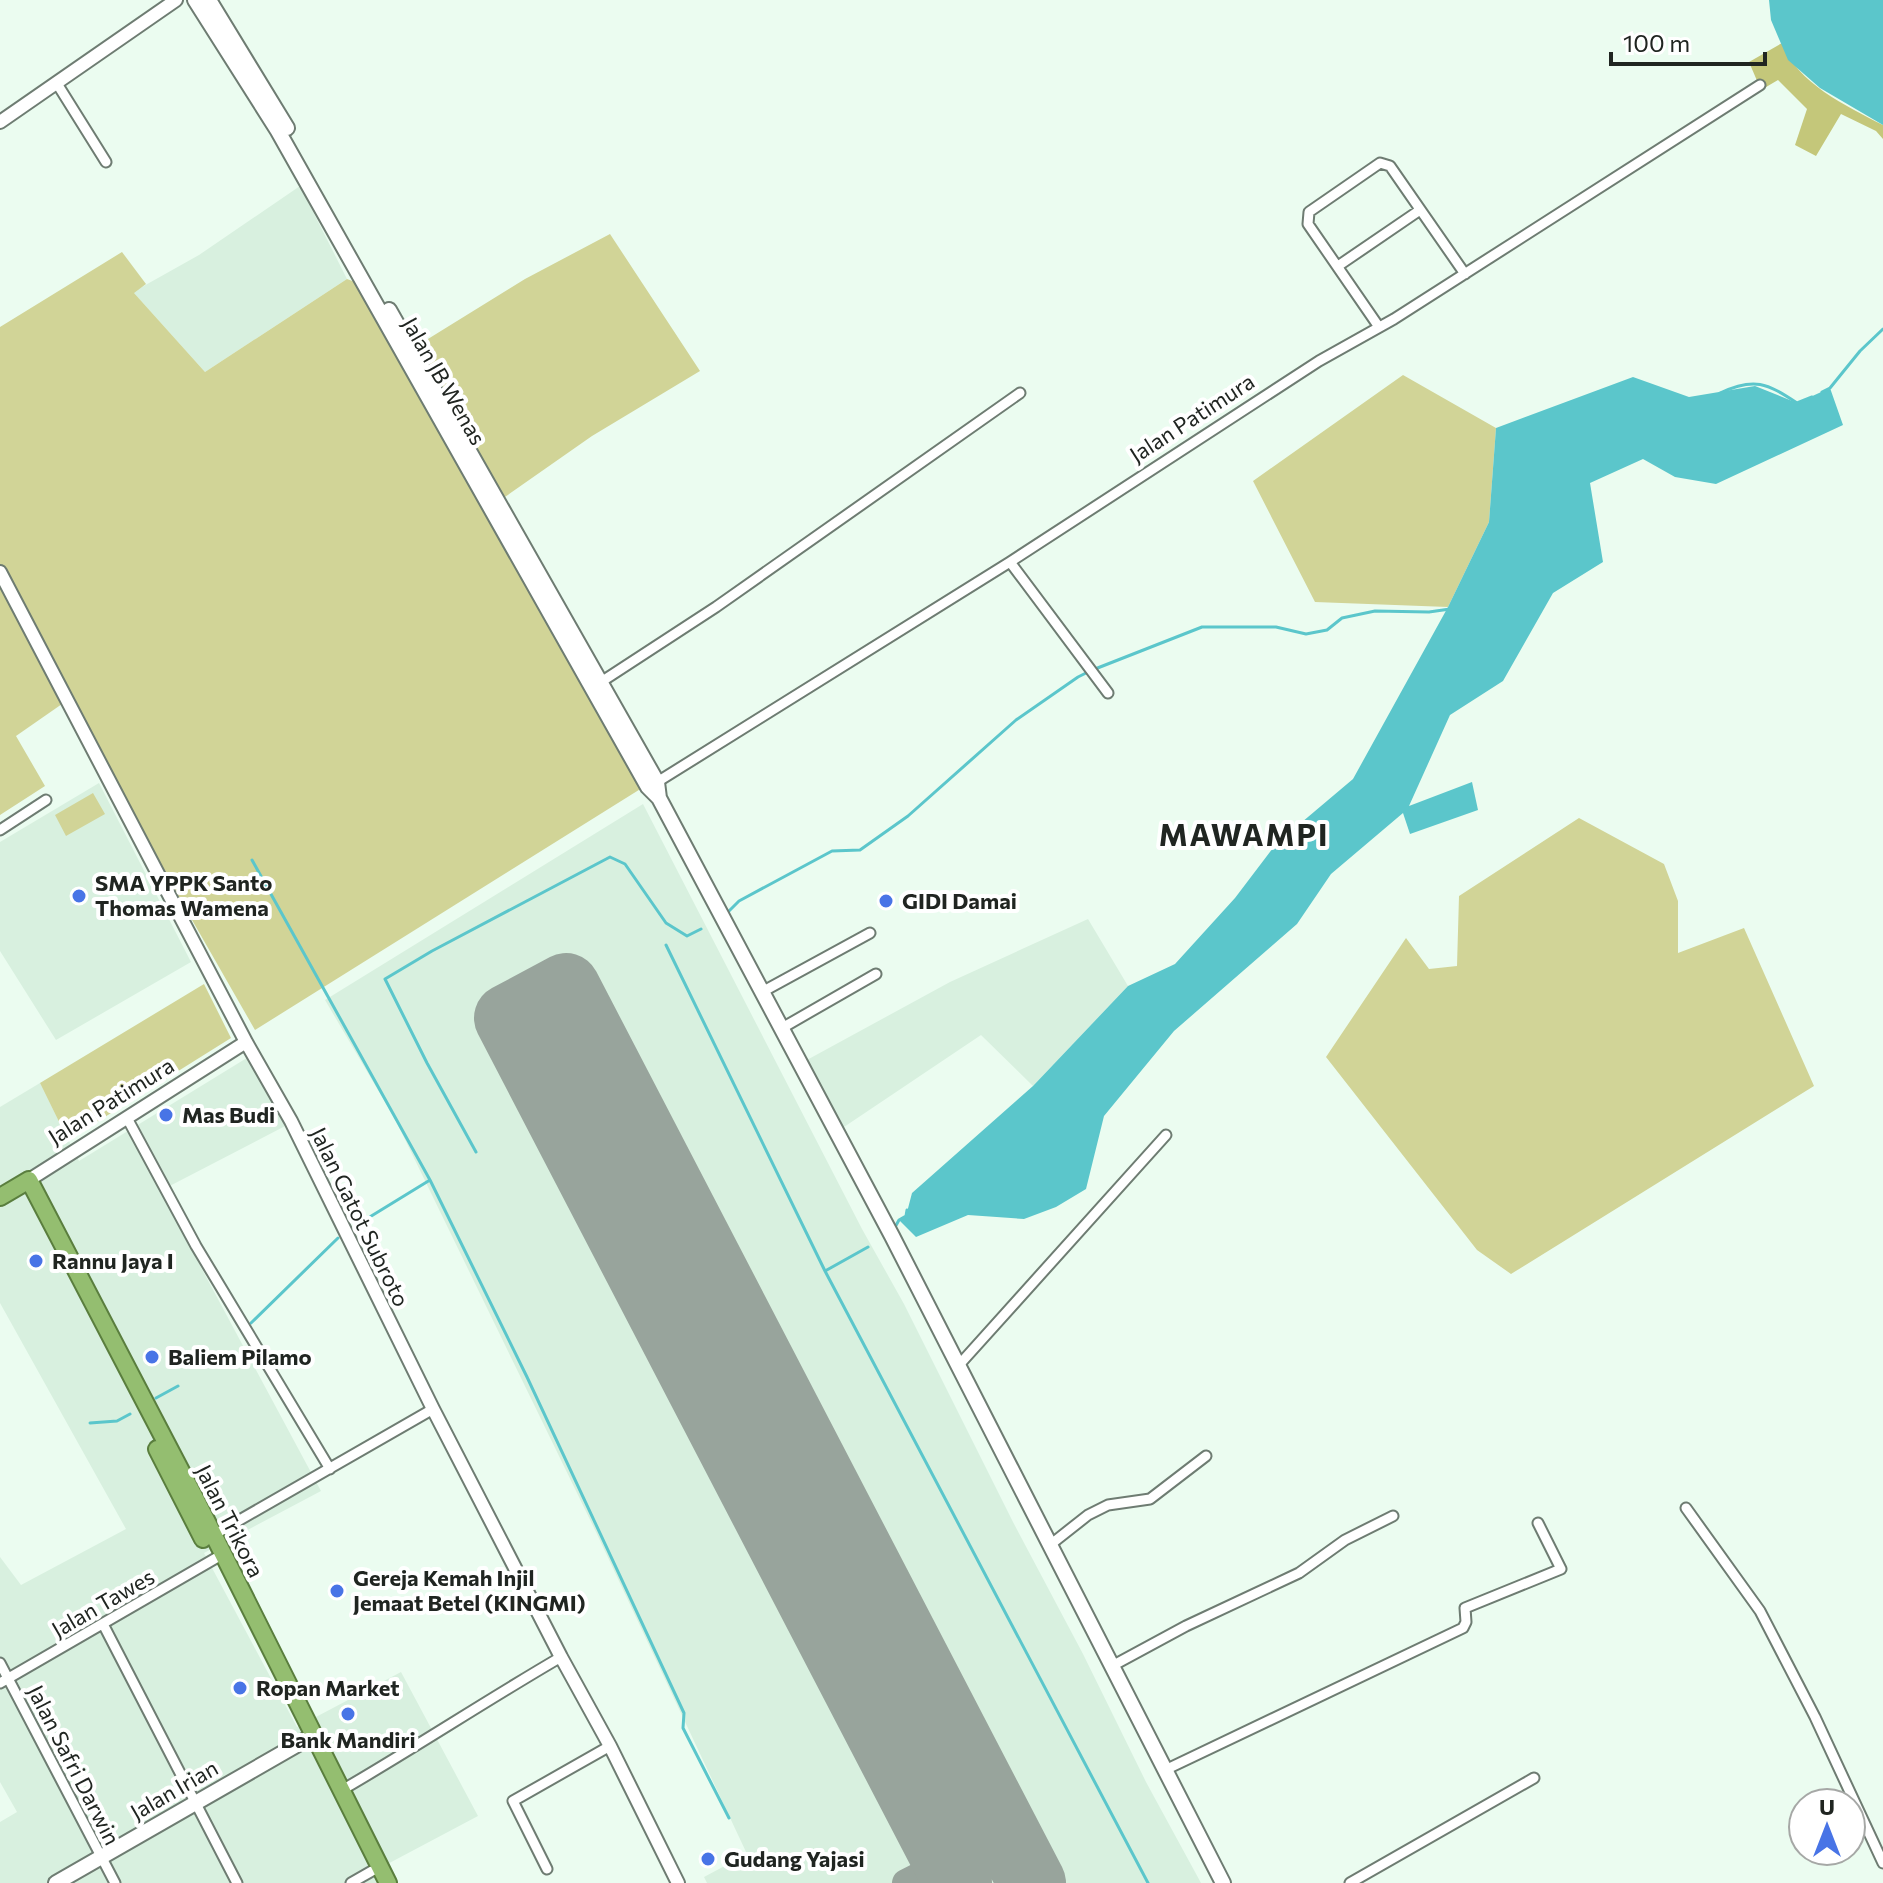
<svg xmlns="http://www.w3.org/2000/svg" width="1883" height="1883" viewBox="0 0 1883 1883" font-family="Commissioner,sans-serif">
<rect width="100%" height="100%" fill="#ebfcf0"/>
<path fill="#d8f0df" d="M300,186L347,279L205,372L133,292L199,255Z
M99,783L191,962L56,1040L0,951V842Z
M643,804L862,1229L904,1304L1013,1522L1083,1654L1146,1782L1201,1883H707L704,1877L747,1854L596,1532L395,1119L325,1000Z
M1088,919L1128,986L1033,1086L981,1035L841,1129L805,1061L950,982Z
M250,1056L289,1124L160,1191L321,1491L204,1553L297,1727L401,1672L478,1816L380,1868L388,1883H0V1822L17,1812L0,1782V1557L21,1585L126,1529L0,1303V1107L40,1083L79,1161Z"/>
<path fill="#d1d497" d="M610,234L700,371L592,436L502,499L415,347L525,279Z
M122,252L146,284L134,293L205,372L347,279L355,282L642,788L255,1030L148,843L0,571V327Z
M1403,375L1496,428L1489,522L1448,607L1315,602L1253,481Z
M0,574L62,704L16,736L45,786L0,815Z
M93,793L105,814L66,836L55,815Z
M1579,818L1664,864L1678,901V953L1744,928L1814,1086L1511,1274L1477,1250L1326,1057L1406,938L1429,969L1457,966L1459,896Z
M204,984L231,1038L68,1140L40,1083Z"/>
<path fill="#c4c77a" d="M1782,43C1797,83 1846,106 1883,125V139L1876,131L1841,114L1816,156L1795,145L1807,109L1778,80L1761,90L1749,62Z"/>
<path fill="#5bc6cb" d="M1769,0H1883V125L1820,88L1788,60L1771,20Z
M1633,377L1689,397L1755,386L1797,403L1830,388L1843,425L1716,484L1675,477L1643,459L1590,483L1603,562L1553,593L1503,681L1450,715L1409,806L1472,782L1478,810L1410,834L1403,813L1331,874L1297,924L1174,1031L1104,1116L1086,1189L1056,1207L1024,1219L968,1215L916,1237L899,1220L906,1216L912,1193L1033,1086L1128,986L1175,964L1235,898L1276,844L1353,779L1448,607L1489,522L1496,428Z"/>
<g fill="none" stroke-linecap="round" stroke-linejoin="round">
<path stroke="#5bc6cb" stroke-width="3" d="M1822,392L1830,388L1860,351L1883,329
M1720,393C1754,377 1767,383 1797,403L1812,397
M1095,669L1202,627H1276L1306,634L1327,630L1342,618L1375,611L1429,612L1450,609
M252,860L430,1180L527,1377L684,1713L683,1728L729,1818
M728,912L739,901L832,851L860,850L908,816L1016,720L1078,677L1088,672
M666,945L825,1271L1148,1883
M476,1152L427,1063L385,979L432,951L610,857L625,864L666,923L687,936L701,929
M355,1226L430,1180
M894,1229L899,1220L906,1216L907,1210
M825,1271L868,1247
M251,1323L338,1238
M156,1398L178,1386
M90,1423L117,1421L130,1414"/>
<path stroke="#98a49c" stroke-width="28" d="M906,1883L975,1848"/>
<path stroke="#98a49c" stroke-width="68" d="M958,1883L508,1018L566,987L1032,1883"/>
<defs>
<path id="minor" d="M56,82L106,162
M1338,266L1420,210
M1379,327L1308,224L1309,212L1380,163L1390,166L1465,274
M1010,562L1108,693
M601,682L716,607L1020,393
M654,784L1010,562L1319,361L1394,319L1760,85
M0,830L46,800
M762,992L870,933
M782,1028L876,974
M127,1118L196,1246L330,1469
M959,1365L1166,1135
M1686,1508L1760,1611L1815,1717L1883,1863
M210,1537L433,1409
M1050,1545L1088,1515L1108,1505L1150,1499L1206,1456
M103,1624L237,1883
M0,1663L115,1883
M1112,1666L1186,1626L1299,1573L1345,1540L1393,1516
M0,1683L223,1554
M1165,1770L1463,1628L1466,1622L1465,1608L1561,1569L1538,1523
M342,1790C416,1747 487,1700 561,1657
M547,1869L513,1801L610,1746
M351,1883L372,1871
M1350,1883L1534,1778"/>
<path id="tertiary" d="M0,122L176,0
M0,572L246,1042L291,1121L433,1409L561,1657L610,1746L678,1883
M29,1180L246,1042"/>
<path id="secondary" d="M195,0L278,131L648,787L659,798L892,1236L1223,1883
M209,0L287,128
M389,310L657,782L659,798
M56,1883L314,1735"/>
<path id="trunk" d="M0,1197L29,1180L195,1498L388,1883
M157,1449L203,1539"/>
</defs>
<use href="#minor" stroke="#6e7c72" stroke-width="13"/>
<use href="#tertiary" stroke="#6e7c72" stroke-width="16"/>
<use href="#secondary" stroke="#6e7c72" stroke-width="18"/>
<use href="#trunk" stroke="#5a7e3e" stroke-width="20"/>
<use href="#minor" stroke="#fff" stroke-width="9"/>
<use href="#tertiary" stroke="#fff" stroke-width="12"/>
<use href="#secondary" stroke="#fff" stroke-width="14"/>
<use href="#trunk" stroke="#94be70" stroke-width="16"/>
</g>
<g fill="#4874e6" stroke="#fff" stroke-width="3">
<circle cx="79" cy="896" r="8"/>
<circle cx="886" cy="901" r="8"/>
<circle cx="166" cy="1115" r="8"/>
<circle cx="36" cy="1261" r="8"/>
<circle cx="152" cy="1357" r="8"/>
<circle cx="337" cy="1591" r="8"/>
<circle cx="240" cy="1688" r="8"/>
<circle cx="348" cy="1714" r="8"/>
<circle cx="708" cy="1859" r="8"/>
</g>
<g text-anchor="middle" stroke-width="8" stroke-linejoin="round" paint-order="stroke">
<g font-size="22" fill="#202521" stroke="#fff">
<text transform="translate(444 381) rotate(60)" y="8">Jalan JB Wenas</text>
<text transform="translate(1192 418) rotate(-33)" y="8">Jalan Patimura</text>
<text transform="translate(111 1101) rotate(-32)" y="8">Jalan Patimura</text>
<text transform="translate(360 1217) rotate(64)" y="8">Jalan Gatot Subroto</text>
<text transform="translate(230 1521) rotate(63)" y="8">Jalan Trikora</text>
<text transform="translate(103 1603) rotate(-30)" y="8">Jalan Tawes</text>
<text transform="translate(74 1765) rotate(63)" y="8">Jalan Safri Darwin</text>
<text transform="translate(174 1790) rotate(-30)" y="8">Jalan Irian</text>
</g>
<g font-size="22" font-weight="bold" fill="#202521" stroke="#fff" text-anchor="start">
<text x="95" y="891">SMA YPPK Santo<tspan x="95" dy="25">Thomas Wamena</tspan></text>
<text x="902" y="909">GIDI Damai</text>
<text x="182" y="1123">Mas Budi</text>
<text x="52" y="1269">Rannu Jaya I</text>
<text x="168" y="1365">Baliem Pilamo</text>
<text x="353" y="1586">Gereja Kemah Injil<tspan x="353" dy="25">Jemaat Betel (KINGMI)</tspan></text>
<text x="256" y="1696">Ropan Market</text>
<text x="348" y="1748" text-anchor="middle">Bank Mandiri</text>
<text x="724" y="1867">Gudang Yajasi</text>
</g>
<g font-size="30" font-weight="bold" letter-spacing="2" fill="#202521" stroke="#fff">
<text x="1244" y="846">MAWAMPI</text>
</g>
</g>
<g transform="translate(1827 1827)"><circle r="38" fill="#ffffff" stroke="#a6a8a6" stroke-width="2"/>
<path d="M0-6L14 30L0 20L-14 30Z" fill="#4874e6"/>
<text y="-12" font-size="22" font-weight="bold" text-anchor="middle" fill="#202521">U</text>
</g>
<path d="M1611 52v12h154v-12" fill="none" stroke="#202521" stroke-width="4"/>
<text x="1623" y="52" font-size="24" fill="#202521" stroke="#ffffff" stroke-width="6" paint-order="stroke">100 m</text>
</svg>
